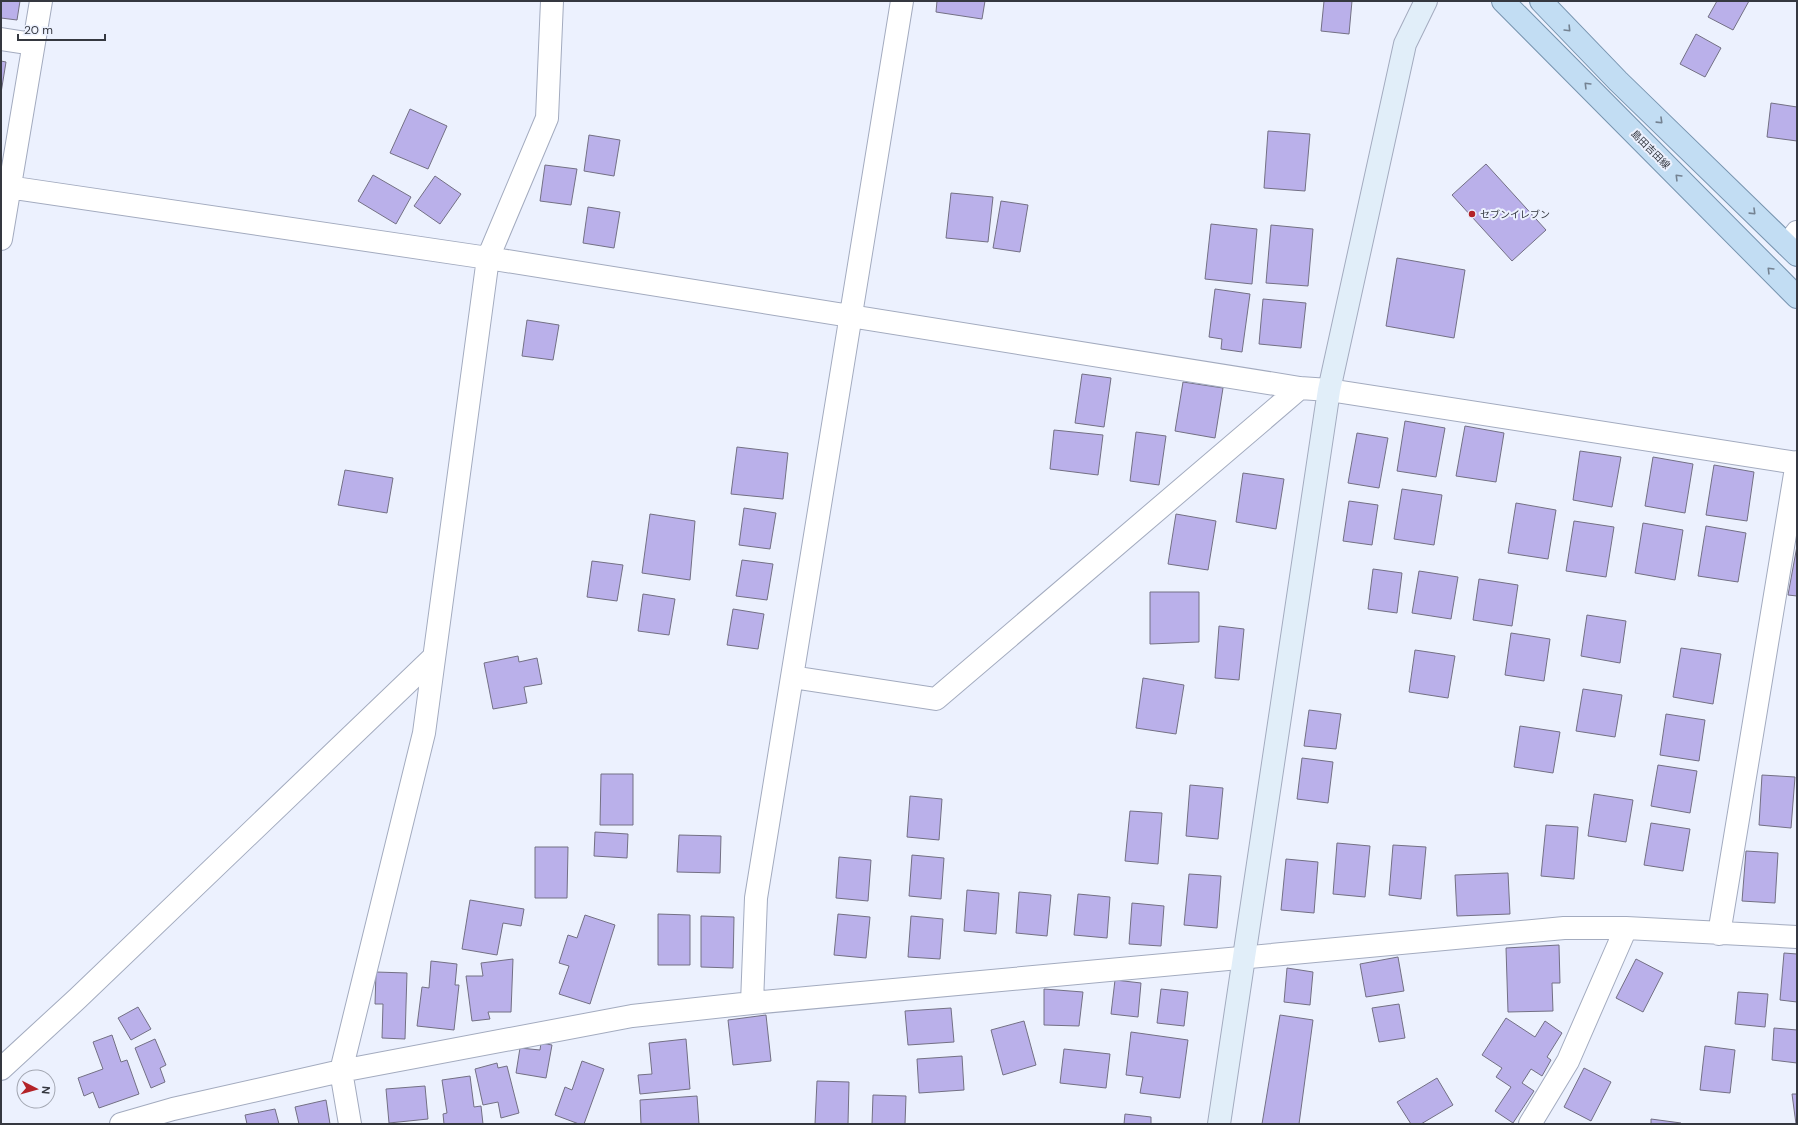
<svg xmlns="http://www.w3.org/2000/svg" width="1798" height="1125" viewBox="0 0 1798 1125" font-family="'DM Sans','Noto Sans JP',sans-serif">
<rect width="100%" height="100%" fill="#ecf1fe"/>
<path fill="#bab0ea" stroke="#737084" d="M1,1H20L17,20L1,18Z
M937,1H985L982,19L936,12Z
M1324,1H1352L1349,34L1321,31Z
M1717,1H1749L1733,30L1708,17Z
M1696,34L1721,48L1705,77L1680,64Z
M1,61L6,62L1,93Z
M1771,103L1797,107V141L1767,137Z
M410,109L447,126L428,169L390,153Z
M1268,131L1310,134L1305,191L1264,188Z
M589,135L620,140L614,176L584,171Z
M1486,164L1546,230L1512,261L1452,195Z
M545,165L577,169L571,205L540,201Z
M373,175L411,197L396,224L358,201Z
M435,176L461,194L440,224L414,206Z
M951,193L993,197L988,242L946,238Z
M1001,201L1028,205L1020,252L993,248Z
M588,207L620,212L614,248L583,243Z
M1211,224L1257,229L1252,284L1205,279Z
M1271,225L1313,229L1308,286L1266,283Z
M1397,258L1465,270L1454,338L1386,326Z
M1215,289L1250,294L1242,352L1221,349L1222,339L1209,337Z
M1263,299L1306,303L1301,348L1259,344Z
M527,320L559,325L553,360L522,356Z
M1082,374L1111,378L1104,427L1075,423Z
M1183,382L1223,388L1215,438L1175,431Z
M1405,421L1445,428L1436,477L1397,471Z
M1465,426L1504,433L1496,482L1456,476Z
M1054,430L1103,435L1098,475L1050,469Z
M1136,432L1166,436L1159,485L1130,481Z
M1357,433L1388,438L1379,488L1348,483Z
M737,447L788,453L783,499L731,494Z
M1580,451L1621,457L1612,507L1573,500Z
M1653,457L1693,464L1685,513L1645,506Z
M1714,465L1754,472L1747,521L1706,515Z
M345,470L393,478L387,513L338,505Z
M1243,473L1284,479L1276,529L1236,522Z
M1402,489L1442,495L1434,545L1394,539Z
M1349,501L1378,505L1372,545L1343,541Z
M1516,503L1556,510L1548,559L1508,553Z
M744,508L776,513L770,549L739,545Z
M650,514L695,521L690,580L642,573Z
M1176,514L1216,521L1208,570L1168,564Z
M1574,521L1614,527L1606,577L1566,571Z
M1643,523L1683,530L1675,580L1635,573Z
M1706,526L1746,533L1738,582L1698,576Z
M1797,546V596L1788,595Z
M742,560L773,564L767,600L736,596Z
M592,561L623,565L617,601L587,597Z
M1373,569L1402,573L1397,613L1368,609Z
M1419,571L1458,577L1451,619L1412,613Z
M1479,579L1518,585L1512,626L1473,620Z
M1150,592H1199V642L1150,644Z
M643,594L675,599L669,635L638,631Z
M733,609L764,614L758,649L727,645Z
M1587,615L1626,621L1620,663L1581,656Z
M1219,626L1244,629L1239,680L1215,678Z
M1511,633L1550,639L1544,681L1505,675Z
M1681,648L1721,654L1713,704L1673,697Z
M1415,650L1455,656L1448,698L1409,692Z
M518,656L519,662L537,658L542,684L524,687L527,703L493,709L484,663Z
M1143,678L1184,685L1176,734L1136,728Z
M1583,689L1622,695L1615,737L1576,731Z
M1309,710L1341,714L1336,749L1304,746Z
M1666,714L1705,720L1699,761L1660,755Z
M1520,726L1560,732L1553,773L1514,767Z
M1302,758L1333,762L1328,803L1297,799Z
M1658,765L1697,771L1690,813L1651,806Z
M601,774H633V825H600Z
M1762,775L1795,777L1791,828L1759,825Z
M1190,785L1223,788L1218,839L1186,836Z
M1594,794L1633,800L1626,842L1588,836Z
M910,796L942,799L939,840L907,837Z
M1130,811L1162,813L1158,864L1125,861Z
M1651,823L1690,829L1683,871L1644,865Z
M1546,825L1578,827L1574,879L1541,876Z
M595,832L628,834L627,858L594,856Z
M679,835L721,836L720,873L677,872Z
M1337,843L1370,846L1365,897L1333,894Z
M1393,845L1426,847L1421,899L1389,895Z
M535,847H568L567,898H535Z
M1746,851L1778,853L1775,903L1742,901Z
M912,855L944,858L941,899L909,896Z
M839,857L871,860L868,901L836,898Z
M1286,859L1318,862L1314,913L1281,910Z
M1508,873L1510,914L1457,916L1455,875Z
M1189,874L1221,876L1217,928L1184,925Z
M967,890L999,893L996,934L964,931Z
M1019,892L1051,895L1047,936L1016,933Z
M1078,894L1110,897L1107,938L1074,935Z
M470,900L524,909L521,926L503,923L497,955L462,949Z
M1132,903L1164,906L1161,946L1129,944Z
M658,914L690,915V965H658Z
M838,914L870,917L866,958L834,955Z
M585,915L615,925L590,1004L559,994L569,966L559,963L568,935L577,938Z
M701,916L734,917L733,968L701,967Z
M911,916L943,919L940,959L908,957Z
M1559,945L1560,983H1552L1553,1011L1508,1012L1506,948Z
M1784,953L1797,954V1002L1780,1000Z
M1398,957L1404,991L1366,997L1360,964Z
M513,959L511,1012H488L490,1019L472,1021L466,976H483L481,963Z
M1636,959L1663,973L1643,1012L1616,998Z
M431,961L457,964L455,985H459L454,1030L417,1026L422,987L429,988Z
M1287,968L1313,972L1310,1005L1284,1002Z
M376,972L407,973L405,1039L382,1038L383,1004H375Z
M1115,980L1141,983L1138,1017L1111,1014Z
M1044,989L1083,992L1079,1026L1044,1025Z
M1161,989L1188,992L1184,1026L1157,1023Z
M1738,992L1768,994L1765,1027L1735,1024Z
M1399,1004L1405,1038L1379,1042L1372,1008Z
M138,1007L151,1029L131,1040L118,1018Z
M951,1008L954,1042L908,1045L905,1011Z
M766,1015L771,1061L733,1065L728,1020Z
M1280,1015L1313,1020L1299,1124H1262Z
M1506,1018L1535,1037L1545,1021L1562,1033L1547,1057L1551,1060L1542,1076L1531,1069L1522,1083L1534,1091L1513,1123L1495,1111L1511,1087L1496,1077L1502,1068L1482,1055Z
M1024,1021L1036,1065L1003,1075L991,1030Z
M1774,1028L1797,1030V1063L1772,1060Z
M1131,1032L1188,1040L1180,1098L1140,1093L1143,1077L1126,1075Z
M112,1035L121,1062L127,1060L139,1094L99,1108L93,1092L84,1096L78,1078L103,1069L93,1042Z
M155,1039L166,1065L160,1068L165,1082L151,1088L135,1048Z
M686,1039L690,1089L640,1094L638,1075L652,1074L649,1043Z
M541,1043L552,1045L546,1078L516,1073L520,1048L540,1050Z
M1705,1046L1735,1050L1730,1093L1700,1090Z
M1064,1049L1110,1054L1106,1088L1060,1083Z
M962,1056L964,1090L919,1093L917,1059Z
M582,1061L604,1069L584,1124H579L555,1115L565,1087L572,1090Z
M497,1063L498,1068L507,1066L519,1113L501,1118L498,1102L483,1105L475,1069Z
M1584,1068L1611,1082L1591,1121L1564,1107Z
M470,1076L474,1107L481,1106L483,1124H444L443,1114L447,1113L442,1080Z
M1437,1078L1453,1105L1421,1124H1411L1397,1102Z
M817,1081L849,1082L848,1124H815Z
M425,1086L428,1119L389,1123L386,1089Z
M1792,1094H1797V1124H1796Z
M873,1095L906,1096L905,1124H872Z
M697,1096L699,1124H641L640,1100Z
M326,1100L330,1124H299L295,1107Z
M275,1109L279,1124H247L245,1115Z
M1125,1114L1151,1117V1124H1124Z
M1651,1119L1681,1123V1124H1651Z"/>
<g fill="none" stroke-linecap="round" stroke-linejoin="round">
<defs>
<path id="street" d="M1,39L33,44
M1,186L488,258L1300,388L1329,390L1797,463
M1,239L41,1
M1787,245L1797,232
M792,677L936,699L1300,388
M1719,934L1797,462
M752,1003L756,898L902,1
M1,1069L78,998L434,657
M121,1124L173,1109L341,1071L632,1016L752,1003L1564,928H1626L1797,937
M350,1124L341,1071L424,733L488,258L547,118L552,1
M1530,1124L1568,1061L1626,928"/>
<path id="secondary" d="M1219,1124L1329,390L1405,44L1426,1"/>
<path id="primary" d="M1503,1L1797,297
M1541,1L1618,81L1797,255"/>
</defs>
<use href="#street" stroke="#a3abbf" stroke-width="24"/>
<use href="#secondary" stroke="#a3abbf" stroke-width="24"/>
<use href="#primary" stroke="#7794af" stroke-width="24"/>
<use href="#street" stroke="#fff" stroke-width="22"/>
<use href="#secondary" stroke="#e1eef9" stroke-width="22"/>
<use href="#primary" stroke="#c2ddf3" stroke-width="22"/>
</g>
<defs><path id="oneway-chevron" d="M-2-3.5L2.5 0L-2 3.5" fill="none" stroke-width="1.6" stroke-linecap="round" stroke-linejoin="round"/></defs>
<g stroke="#748291">
<use href="#oneway-chevron" transform="translate(1568 29) rotate(46)"/>
<use href="#oneway-chevron" transform="translate(1587 85) rotate(-135)"/>
<use href="#oneway-chevron" transform="translate(1660 121) rotate(44)"/>
<use href="#oneway-chevron" transform="translate(1678 177) rotate(-135)"/>
<use href="#oneway-chevron" transform="translate(1753 212) rotate(44)"/>
<use href="#oneway-chevron" transform="translate(1770 270) rotate(-135)"/>
</g>
<circle fill="#b32227" stroke="#ecf1fe" stroke-width="1.5" cx="1472" cy="214" r="4"/>
<g text-anchor="middle" stroke-width="4" stroke-linejoin="round" paint-order="stroke">
<g font-size="10" fill="#353840" stroke="#ecf1fe">
<text transform="translate(1651 149) rotate(45)" y="4">島田吉田線</text>
</g>
<g font-size="10" fill="#353840" stroke="#ecf1fe" text-anchor="start">
<text x="1480" y="218">セブンイレブン</text>
</g>
</g>
<rect width="1798" height="1125" fill="none" stroke="#353840" stroke-width="4"/>
<g transform="translate(36 1089) rotate(96)"><circle r="19" fill="#ecf1fe" stroke="#a3a7b2"/>
<path d="M0-3L7 15L0 10L-7 15Z" fill="#b32227"/>
<text y="-6" font-size="11" font-weight="bold" text-anchor="middle" fill="#353840">N</text>
</g>
<path d="M18 34v6h87v-6" fill="none" stroke="#353840" stroke-width="2"/>
<text x="24" y="34" font-size="12" fill="#353840" stroke="#ecf1fe" stroke-width="3" paint-order="stroke">20 m</text>
</svg>
